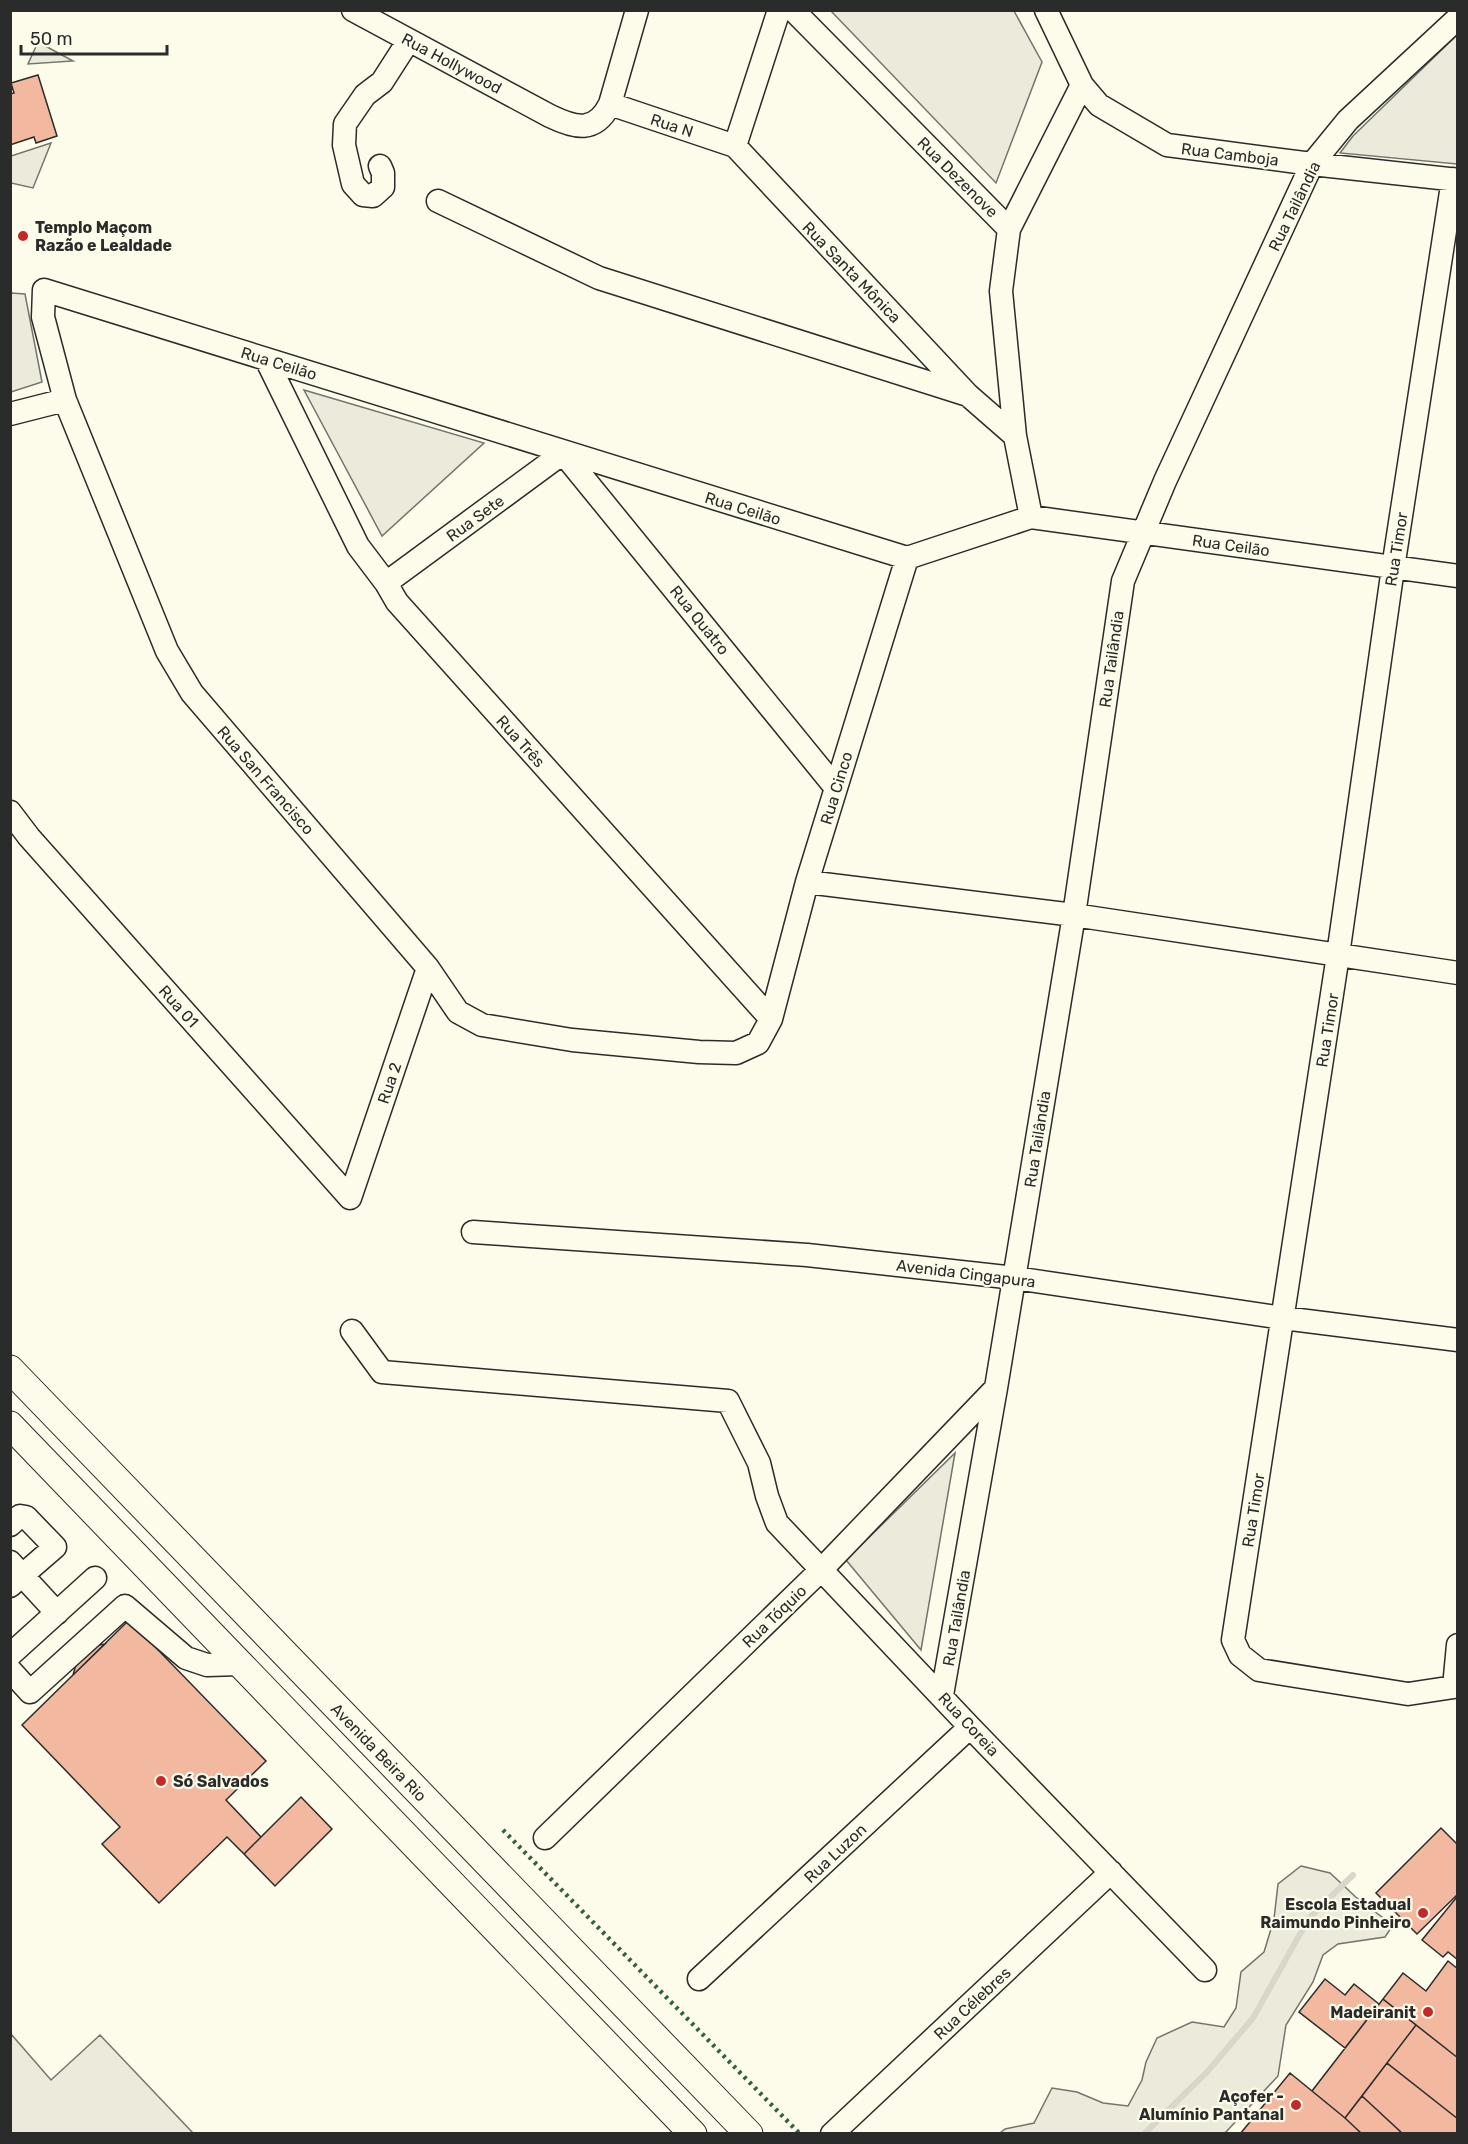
<svg xmlns="http://www.w3.org/2000/svg" width="1468" height="2144" viewBox="0 0 1468 2144" font-family="Rubik,sans-serif">
<rect width="100%" height="100%" fill="#fdfbea"/>
<path fill="#ecebdb" stroke="#74746e" stroke-width="1.5" d="M831,11H1014L1042,62L996,183Z
M1457,35V164L1340,153L1353,136Z
M38,42L73,61L28,64Z
M51,143L33,188L11,183V156Z
M11,293L25,294L42,382L11,392Z
M304,390L484,443L382,536Z
M955,1453L921,1650L846,1560Z
M1301,1866L1330,1873L1360,1901L1393,1925L1385,1937L1338,1944L1323,1955L1313,1982L1286,2025L1278,2076L1225,2133H1000L1005,2129L1034,2123L1052,2088L1077,2092L1103,2103L1128,2106L1142,2080L1146,2062L1157,2038L1192,2022L1224,2027L1236,2008L1241,1972L1264,1952L1274,1919L1278,1884Z
M11,2034L51,2080L100,2035L193,2133H11Z"/>
<g fill="none" stroke-linecap="round" stroke-linejoin="round">
<path stroke="#d8d7c9" stroke-width="6" d="M1144,2134L1208,2071L1253,2018L1309,1918L1353,1875"/>
</g>
<path fill="#f2b8a0" stroke="#2b2b2b" stroke-width="1.5" d="M38,75L57,136L36,143L34,137L10,145V94L14,93L11,83Z
M129,1620L266,1761L226,1800L261,1837L244,1854L227,1837L159,1903L102,1844L120,1827L22,1725Z
M105,1644L73,1675L77,1661L98,1645Z
M301,1797L332,1829L275,1886L244,1854Z
M1441,1828L1458,1845V1894L1417,1934L1376,1893Z
M1456,1898L1458,1900V1960L1448,1952L1443,1957L1422,1940Z
M1448,1961L1458,1969V2058L1383,1999L1403,1973L1426,1991Z
M1325,1979L1345,1995L1354,1984L1379,2004L1345,2048L1299,2012Z
M1383,1999L1416,2025L1345,2118L1312,2091Z
M1416,2025L1458,2058V2119L1387,2063Z
M1387,2063L1458,2119V2134H1403L1362,2096Z
M1290,2073L1345,2118L1362,2134H1240Z
M1362,2096L1403,2134H1362L1345,2118Z"/>
<g fill="none" stroke-linecap="round" stroke-linejoin="round">
<defs>
<path id="minor" d="M353,10L550,116C575,128 595,134 610,104L637,10
M779,10L735,146L968,395L1015,436
M793,10L1009,229
M1046,10L1082,85L1099,105L1167,145L1312,164L1458,180
M610,104L735,146
M380,166L383,173V187L373,196L363,195L353,184L344,145L345,124L365,95L382,82L409,40
M1453,179L1393,568L1338,955L1233,1640L1240,1655L1259,1670L1408,1694L1454,1687L1458,1684
M438,201L599,278L968,395
M266,359L358,546L386,583L397,602L771,1019L758,1043L736,1053L699,1052L572,1040L482,1025L458,1012L428,968L192,693L167,651L65,400L43,317L44,290L907,558L1031,517L1458,576
M10,414L65,400
M1031,517L1015,436L1001,291L1009,229L1082,85
M386,583L563,453L836,788
M10,812L29,837L350,1198L428,968
M807,882L1074,915L1458,973
M771,1019L807,882L907,558
M473,1232L807,1255L1015,1278L1283,1318L1458,1340
M352,1331L382,1372L728,1401L759,1463L767,1496L777,1523L970,1727L1205,1970
M10,1525L20,1516L26,1517L55,1547L10,1586
M10,1562L57,1613
M10,1655L95,1578
M10,1670L30,1692L125,1606L186,1658L207,1665L240,1664
M1454,1687L1458,1645
M942,1695L996,1388L1074,915L1123,581L1165,481L1312,164L1348,120L1458,18
M545,1838L822,1569L996,1388
M699,1979L970,1727
M832,2134L1111,1872"/>
<path id="major" d="M10,1369L749,2134
M10,1425L693,2134"/>
</defs>
<use href="#minor" stroke="#2b2b2b" stroke-width="25"/>
<use href="#major" stroke="#2b2b2b" stroke-width="29"/>
<use href="#minor" stroke="#fdfbea" stroke-width="22"/>
<use href="#major" stroke="#fdfbea" stroke-width="27"/>
<path stroke="#34623c" stroke-width="4.5" stroke-dasharray="3 4.5" stroke-linecap="butt" d="M503,1830L800,2134"/>
</g>
<g fill="#c62828" stroke="#fdfbea" stroke-width="2">
<circle cx="23" cy="236" r="6"/>
<circle cx="161" cy="1781" r="6"/>
<circle cx="1423" cy="1913" r="6"/>
<circle cx="1428" cy="2012" r="6"/>
<circle cx="1296" cy="2105" r="6"/>
</g>
<g text-anchor="middle" stroke-width="4.5" stroke-linejoin="round" paint-order="stroke">
<g font-size="16" fill="#2b2b2b" stroke="#fdfbea">
<text transform="translate(452 63) rotate(28)" y="6">Rua Hollywood</text>
<text transform="translate(672 125) rotate(18)" y="6">Rua N</text>
<text transform="translate(1230 154) rotate(7)" y="6">Rua Camboja</text>
<text transform="translate(958 177) rotate(45)" y="6">Rua Dezenove</text>
<text transform="translate(1294 206) rotate(-64)" y="6">Rua Tailândia</text>
<text transform="translate(852 272) rotate(46)" y="6">Rua Santa Mônica</text>
<text transform="translate(279 363) rotate(17)" y="6">Rua Ceilão</text>
<text transform="translate(743 508) rotate(17)" y="6">Rua Ceilão</text>
<text transform="translate(475 518) rotate(-36)" y="6">Rua Sete</text>
<text transform="translate(1231 545) rotate(8)" y="6">Rua Ceilão</text>
<text transform="translate(1396 549) rotate(-81)" y="6">Rua Timor</text>
<text transform="translate(700 620) rotate(51)" y="6">Rua Quatro</text>
<text transform="translate(1111 659) rotate(-82)" y="6">Rua Tailândia</text>
<text transform="translate(521 741) rotate(48)" y="6">Rua Três</text>
<text transform="translate(266 780) rotate(49)" y="6">Rua San Francisco</text>
<text transform="translate(836 788) rotate(-73)" y="6">Rua Cinco</text>
<text transform="translate(179 1006) rotate(48)" y="6">Rua 01</text>
<text transform="translate(1327 1030) rotate(-81)" y="6">Rua Timor</text>
<text transform="translate(389 1083) rotate(-71)" y="6">Rua 2</text>
<text transform="translate(1037 1139) rotate(-81)" y="6">Rua Tailândia</text>
<text transform="translate(966 1273) rotate(7)" y="6">Avenida Cingapura</text>
<text transform="translate(1253 1510) rotate(-81)" y="6">Rua Timor</text>
<text transform="translate(774 1616) rotate(-44)" y="6">Rua Tóquio</text>
<text transform="translate(956 1618) rotate(-80)" y="6">Rua Tailândia</text>
<text transform="translate(969 1724) rotate(47)" y="6">Rua Coreia</text>
<text transform="translate(379 1752) rotate(46)" y="6">Avenida Beira Rio</text>
<text transform="translate(835 1853) rotate(-43)" y="6">Rua Luzon</text>
<text transform="translate(972 2003) rotate(-43)" y="6">Rua Célebres</text>
</g>
<g font-size="16" font-weight="bold" fill="#2b2b2b" stroke="#fdfbea" text-anchor="end">
<text x="35" y="233" text-anchor="start">Templo Maçom<tspan x="35" dy="18">Razão e Lealdade</tspan></text>
<text x="173" y="1787" text-anchor="start">Só Salvados</text>
<text x="1411" y="1910">Escola Estadual<tspan x="1411" dy="18">Raimundo Pinheiro</tspan></text>
<text x="1416" y="2018">Madeiranit</text>
<text x="1284" y="2102">Açofer -<tspan x="1284" dy="18">Alumínio Pantanal</tspan></text>
</g>
</g>
<rect width="1468" height="2144" fill="none" stroke="#2b2b2b" stroke-width="24"/>
<path d="M21 45v9h146v-9" fill="none" stroke="#2b2b2b" stroke-width="3"/>
<text x="30" y="45" font-size="18" fill="#2b2b2b" stroke="#fdfbea" stroke-width="4.5" paint-order="stroke">50 m</text>
</svg>
